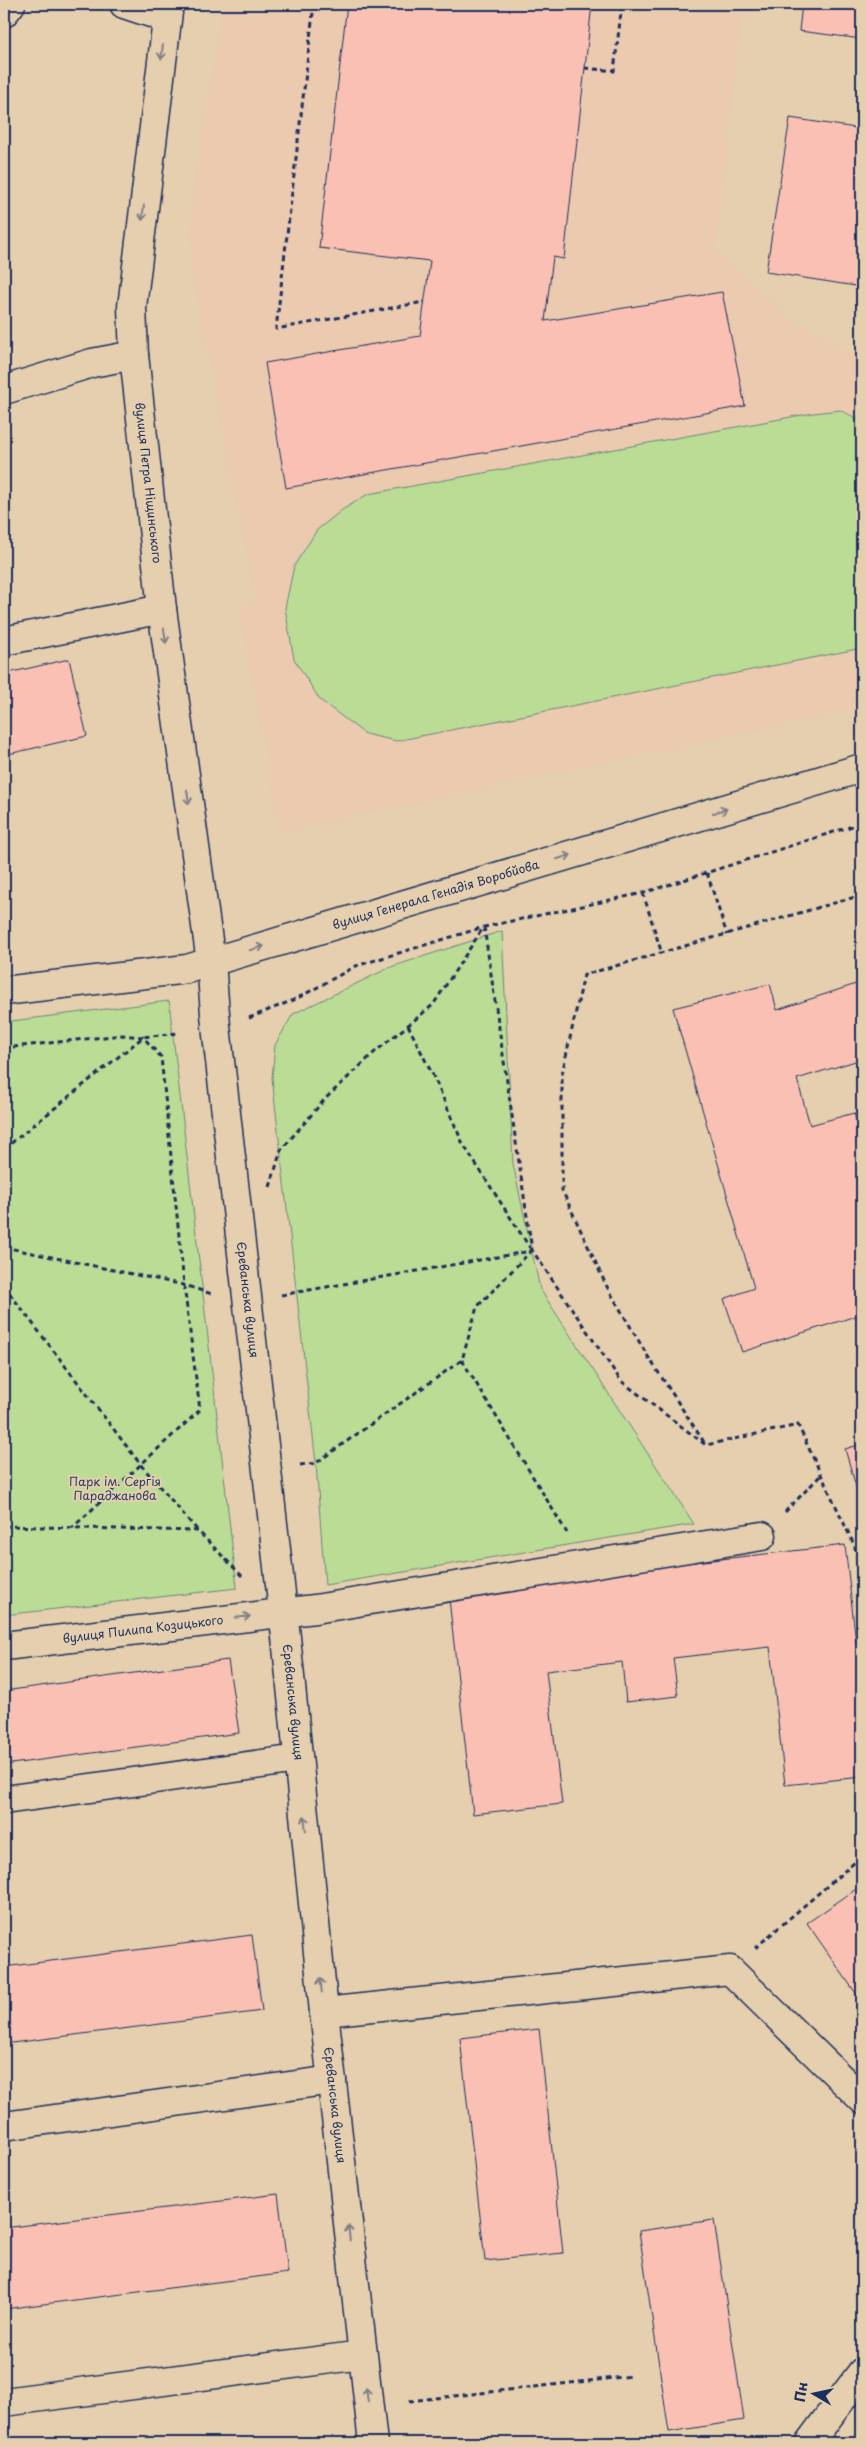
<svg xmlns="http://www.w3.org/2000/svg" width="866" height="2447" viewBox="0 0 866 2447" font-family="'Playpen Sans',sans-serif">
<rect width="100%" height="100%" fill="#e5cfae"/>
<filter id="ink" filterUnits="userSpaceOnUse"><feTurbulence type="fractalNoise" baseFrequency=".02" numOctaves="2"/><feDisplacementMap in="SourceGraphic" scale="10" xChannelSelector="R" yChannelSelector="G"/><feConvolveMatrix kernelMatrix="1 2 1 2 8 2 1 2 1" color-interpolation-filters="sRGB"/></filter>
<g filter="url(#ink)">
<path fill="#ebcab0" d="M223,4H743L715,249L795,323L862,359V708L280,831L240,608L257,603L192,268L191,211Z"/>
<path fill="#bbdc95" stroke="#6b867a" d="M840,410L862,421V648L396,741L365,734L320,700L294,659L285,608L294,566L317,530L342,510L368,494L813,413Z
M502,931L513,1164L540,1289L694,1524L325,1585L316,1463L272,1078L275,1045L293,1014L391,967Z
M169,1001L237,1588L4,1615V1022Z"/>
<path fill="#fac0b3" stroke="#1b2f5e" d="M347,4H592L564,259L553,257L545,321L722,292L745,406L286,488L265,363L420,336L430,261L319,248Z
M802,4H862V39L799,31Z
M790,118L862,129V287L766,272Z
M4,499L6,533H4Z
M69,659L87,736L4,755V674Z
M862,982V1059L797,1079L810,1125L854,1113L862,1140V1314L742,1352L724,1299L754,1288L673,1008L770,984L777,1010Z
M862,1444V1507L845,1449Z
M845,1545L862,1696V1777L785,1785L770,1647L673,1658L678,1696L626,1702L622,1662L546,1671L562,1804L473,1814L448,1590Z
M228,1660L239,1733L4,1765V1691Z
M862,1885V2002L807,1923Z
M252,1935L262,2011L4,2044V1967Z
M539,2029L563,2253L485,2261L460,2038Z
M278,2194L288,2273L4,2309V2228Z
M714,2220L744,2420L669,2432L639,2231Z"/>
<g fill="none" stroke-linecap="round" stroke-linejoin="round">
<defs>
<g id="minor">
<path d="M124,4L166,18"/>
<path id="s1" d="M169,4L132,307L134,355L162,609L211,962L216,1026L286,1637L324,2012L373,2443"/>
<path d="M4,13L11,4"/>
<path d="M4,390L92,363L134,355"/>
<path d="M4,641L162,609"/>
<path id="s2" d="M4,991L187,969L862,768"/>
<path id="s3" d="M4,1646L315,1609L762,1536"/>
<path d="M4,1800L298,1759"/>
<path d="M324,2012L730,1970L862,2099"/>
<path d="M4,2126L332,2080"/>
<path d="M4,2402L362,2355"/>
<path d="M809,2443L862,2372"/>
</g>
</defs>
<use href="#minor" stroke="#1b2f5e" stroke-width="31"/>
<path stroke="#1b2f5e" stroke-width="3" stroke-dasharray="5 4" stroke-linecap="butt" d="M314,4L276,329L424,302
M585,68L614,71L622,4
M707,873L727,935
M643,893L662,954
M484,927L532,1250L621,1381L706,1445L798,1425L855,1547L862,1585
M249,1018L296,999L356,966L484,927L643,893L862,823
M408,1025L437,1084L463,1144L530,1248
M4,1048L122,1035L143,1037L161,1057L184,1285L200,1410L72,1528
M4,1149L143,1037L179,1033
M270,1187L281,1150L325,1099L376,1051L433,1005L483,928
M4,1247L184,1285L212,1294
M4,1286L141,1465L198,1531
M281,1295L531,1251
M462,1360L567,1533
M704,1442L647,1355L606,1285L562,1190V1074L584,975L862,895
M300,1465L316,1463L462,1360L477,1307L532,1250
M785,1512L821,1475
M4,1526L198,1531L242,1576
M755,1948L862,1856
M409,2401L632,2376"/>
<use href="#minor" stroke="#e5cfae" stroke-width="28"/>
</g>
<defs><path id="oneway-shaft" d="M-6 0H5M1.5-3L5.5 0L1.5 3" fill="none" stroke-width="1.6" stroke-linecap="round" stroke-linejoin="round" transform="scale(1.25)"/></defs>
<g stroke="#807f86">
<use href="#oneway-shaft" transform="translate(162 52) rotate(97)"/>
<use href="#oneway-shaft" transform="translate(143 213) rotate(97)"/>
<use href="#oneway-shaft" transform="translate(165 636) rotate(82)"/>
<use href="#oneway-shaft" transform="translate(188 797) rotate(82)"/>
<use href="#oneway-shaft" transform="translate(720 811) rotate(-17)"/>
<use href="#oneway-shaft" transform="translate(564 857) rotate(-17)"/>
<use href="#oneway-shaft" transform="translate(257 948) rotate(-17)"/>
<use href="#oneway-shaft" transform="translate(243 1617) rotate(-6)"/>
<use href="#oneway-shaft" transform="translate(305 1823) rotate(-96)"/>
<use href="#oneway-shaft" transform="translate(321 1985) rotate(-96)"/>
<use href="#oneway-shaft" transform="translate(349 2233) rotate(-96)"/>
<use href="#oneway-shaft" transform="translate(367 2395) rotate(-97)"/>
</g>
</g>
<g text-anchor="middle" stroke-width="4" stroke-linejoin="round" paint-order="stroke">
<g font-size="12" fill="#1b2f5e" stroke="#e5cfae">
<text dy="4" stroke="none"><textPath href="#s1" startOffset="482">вулиця Петра Ніщинського</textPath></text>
<text dy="4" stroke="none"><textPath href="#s2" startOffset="444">вулиця Генерала Генадія Воробйова</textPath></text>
<text dy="4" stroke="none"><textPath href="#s1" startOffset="1305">Єреванська вулиця</textPath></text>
<text dy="4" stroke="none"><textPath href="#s3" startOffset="140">вулиця Пилипа Козицького</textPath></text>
<text dy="4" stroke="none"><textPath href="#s1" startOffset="1710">Єреванська вулиця</textPath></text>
<text dy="4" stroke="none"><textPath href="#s1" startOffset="2115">Єреванська вулиця</textPath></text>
</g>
<g font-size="12" fill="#2b4064" stroke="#e5cfae">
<text x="115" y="1486">Парк ім. Сергія<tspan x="115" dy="14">Параджанова</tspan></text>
</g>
</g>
<rect width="866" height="2447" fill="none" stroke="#e5cfae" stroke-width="20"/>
<rect x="10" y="10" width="846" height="2427" fill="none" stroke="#1b2f5e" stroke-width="2" filter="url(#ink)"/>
<g transform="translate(814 2394) rotate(279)" stroke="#e5cfae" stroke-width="4" paint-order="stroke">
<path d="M0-4L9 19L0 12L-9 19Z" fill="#1b2f5e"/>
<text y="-8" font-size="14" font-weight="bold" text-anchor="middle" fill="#1b2f5e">Пн</text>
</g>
</svg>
